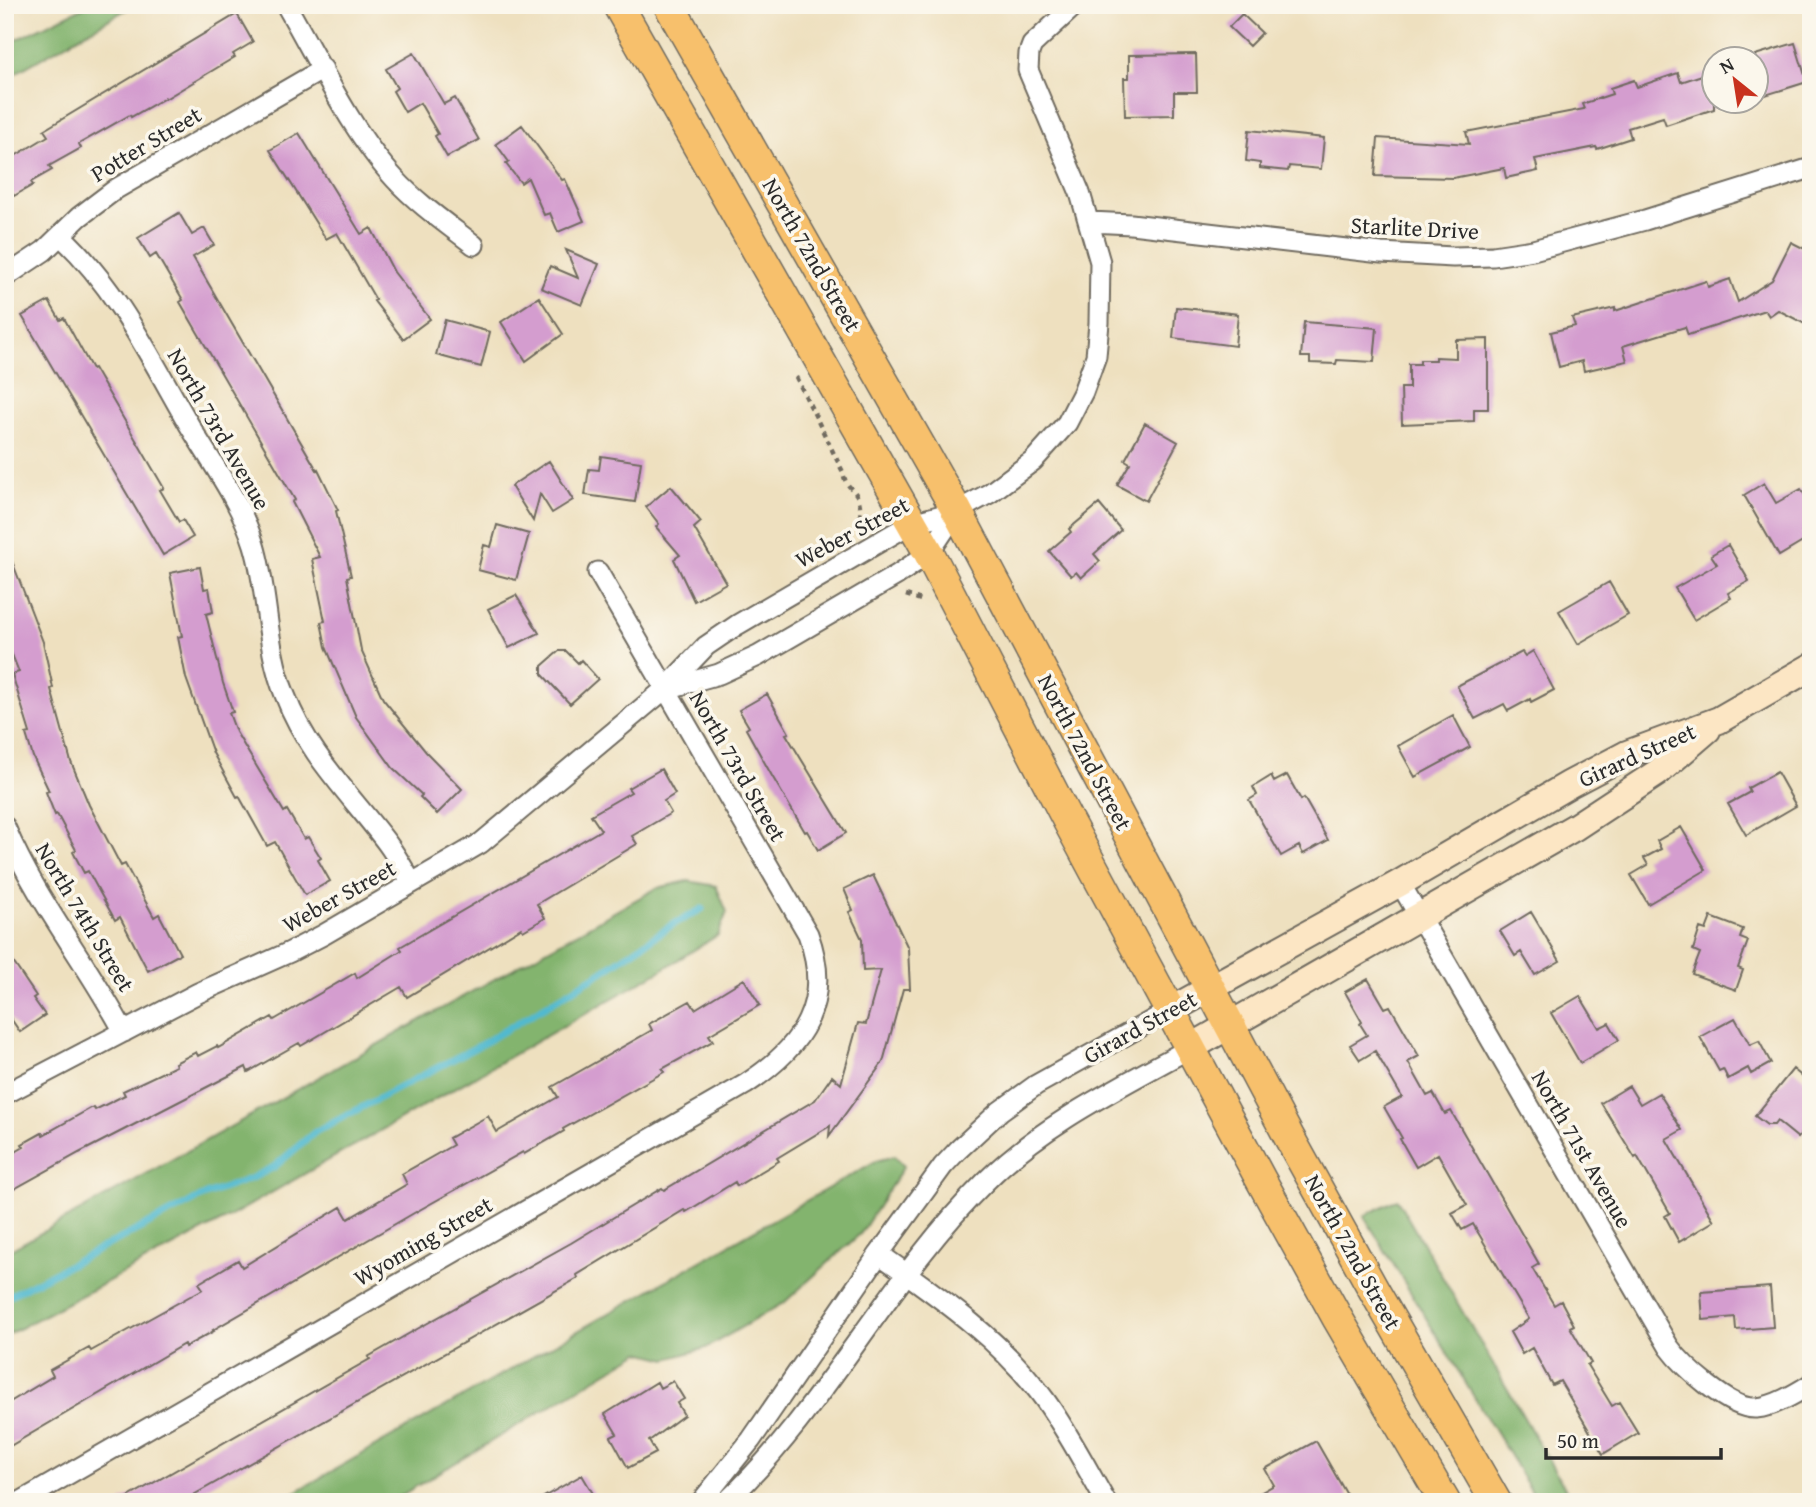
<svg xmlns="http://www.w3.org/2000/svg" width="1816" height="1507" viewBox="0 0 1816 1507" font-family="'Gentium Book Plus',serif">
<rect width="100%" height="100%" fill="#fbf7ec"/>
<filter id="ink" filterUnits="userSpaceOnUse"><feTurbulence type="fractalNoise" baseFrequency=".0143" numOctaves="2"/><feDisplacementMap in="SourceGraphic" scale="14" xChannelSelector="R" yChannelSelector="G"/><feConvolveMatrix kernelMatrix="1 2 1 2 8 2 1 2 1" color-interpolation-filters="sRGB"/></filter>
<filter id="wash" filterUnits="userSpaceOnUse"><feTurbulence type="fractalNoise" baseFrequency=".00686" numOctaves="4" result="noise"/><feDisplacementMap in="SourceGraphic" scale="28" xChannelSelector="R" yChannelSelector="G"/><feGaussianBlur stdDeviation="1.57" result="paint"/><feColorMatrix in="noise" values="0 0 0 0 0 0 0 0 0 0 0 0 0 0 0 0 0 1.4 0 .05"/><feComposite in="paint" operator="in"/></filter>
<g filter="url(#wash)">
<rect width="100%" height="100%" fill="#eee0bf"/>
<path fill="#83b46e" stroke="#57704c" stroke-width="2" d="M88,5H134L5,79V45Z
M688,881L716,886L727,912L718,935L660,971L229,1217L5,1336V1253L657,888Z
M894,1156L904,1166L861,1233L785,1302L706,1348L667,1359L640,1352L390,1502H278L876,1161Z
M1397,1199L1573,1502H1538L1364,1216Z"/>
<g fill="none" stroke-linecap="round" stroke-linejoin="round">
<path stroke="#51b9cf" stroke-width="7" d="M5,1298L203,1196L252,1178L274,1167L315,1132L482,1044L602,972L672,925L702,909"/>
</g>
<g id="blocks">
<path fill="#d49dcf" d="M237,14L253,42L233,54L235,57L165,99V98L131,117L130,115L79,144L81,148L49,166L52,170L31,182L33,185L14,196L5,181V162L48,136L44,130Z
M1242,14L1262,33L1249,46L1229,27Z
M1795,43L1807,82L1756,98L1755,55Z
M414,53L444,104L455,98L479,140L447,157L435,136L438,134L420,103L405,112L393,91L397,88L386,69Z
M1196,54L1197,92H1174V115L1125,116L1124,78H1129V55Z
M1714,71V109L1666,125L1663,117L1628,128L1631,138L1597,149L1596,147L1535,159L1538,171L1506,178L1504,168L1453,178L1375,176L1378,138L1469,144L1466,132L1584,109L1582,104L1612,94L1610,88L1634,80L1637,87L1678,73L1681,82Z
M522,125L562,180L565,179L584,221L558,232L550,213L544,215L528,178L521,183L506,164L509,162L496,144Z
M1249,130L1324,138L1321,169L1289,166L1288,171L1260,168V163L1246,161Z
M299,133L361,234L371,228L394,272L430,319L403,339L374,301L376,300L337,233L326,239L270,150Z
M179,213L192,235L204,228L214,245L193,257L317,470L318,469L338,510L336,511L351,576L347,577L361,650L383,699L426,752L462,789L437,814L420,797L422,795L393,768L356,717L326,647L321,622L325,621L312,559L320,557L292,502L295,500L180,302L183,300L156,254L150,258L138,238Z
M1791,242L1811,252V327L1778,310L1769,316L1765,310L1688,335L1685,327L1623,346L1627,361L1584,371L1582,361L1559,367L1551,332L1575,326L1572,318L1615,308V311L1706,281L1708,287L1730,279L1738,302L1772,280Z
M566,250L599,264L582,305L541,288L550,266L578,278Z
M539,297L563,334L526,361L501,322Z
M49,301L60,320L64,318L92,369L94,368L164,488L160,490L179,522L183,520L193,537L163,555L22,316Z
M1176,307L1238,314L1235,346L1173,338Z
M445,320L490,332L481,367L436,355Z
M1304,322L1377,328L1374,362L1337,360L1336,364L1310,363V357H1301Z
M1488,339V409H1474V421L1402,424L1401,388H1409V364H1420V360H1435V357L1456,358V340Z
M1145,423L1178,442L1146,501L1117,485L1130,463L1125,460Z
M601,456L641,462L635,502L585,495L589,469L599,470Z
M549,461L573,500L552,513L540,494L533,521L511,486Z
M1764,483L1776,503L1801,489L1811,505V528L1802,533L1806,540L1779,556L1744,495Z
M671,486L701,522L694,528L726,583L694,601L674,559L680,555L656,527L659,524L646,507Z
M1099,504L1121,530L1094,554L1100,561L1081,578L1076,572L1071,576L1049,551L1071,532L1069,529Z
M497,525L529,534L516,580L478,570L484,545L491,547Z
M1728,545L1749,581L1728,593L1731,598L1694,620L1675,588L1717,564L1711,555Z
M7,548L43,642L53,688L51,689L71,762L89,805L121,866L125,864L154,917L159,914L180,954L148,971L120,917L115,920L88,871L84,873L73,852L76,850L57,814L55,815L46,792L49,791L33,757L26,734L30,733L12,674L19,672L5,637Z
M200,567L204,589L209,588L213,612L206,614L223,683L233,712L229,713L236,732L284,812L287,810L304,839L308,837L321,858L318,860L330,881L305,895L275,842L267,846L239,796L237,797L213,753L186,678L178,637L182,636L170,573Z
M1609,582L1628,615L1578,644L1559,611Z
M516,595L539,633L509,648L488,609Z
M559,651H566L578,663L581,660L598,679L570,704L542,674V666Z
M1533,651L1554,690L1531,702L1530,699L1508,711L1504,704L1475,719L1457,686L1522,652L1525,656Z
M767,694L789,733L786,734L846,833L818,850L807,831L805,832L772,776L746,729L749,727L739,710Z
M1453,715L1470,747L1415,777L1398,746Z
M661,769L675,794L664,801L671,813L632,836L637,844L537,904L545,918L523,931L521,928L407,997L401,987L301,1046L299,1043L248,1072L246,1067L79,1153L5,1194V1158L24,1147L22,1144L42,1133L43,1135L93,1107L95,1110L125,1095L123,1091L176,1066L175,1063L196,1052L198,1056L217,1046L218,1048L272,1017L274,1020L355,973L357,978L402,950L400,947L601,830L591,815L631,792L628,788Z
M1777,772L1796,806L1746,835L1728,804L1750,792L1748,788Z
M1287,775L1301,800L1304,798L1328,840L1303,854L1299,846L1281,856L1249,800L1257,795L1253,787L1271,776L1274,782Z
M1681,827L1706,870L1648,904L1631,875L1648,865L1644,858L1661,849L1657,841Z
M873,875L908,948L910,989H903L883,1062L829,1136L830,1126L777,1158L779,1161L737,1186L735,1182L686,1212L684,1210L577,1275L578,1278L181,1502H120L370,1359L368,1357L410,1333L571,1243L662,1188L664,1190L815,1100L832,1076L841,1084L858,1023L866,1024L881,970L863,971L862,939L849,912L853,910L844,889Z
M1531,912L1560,961L1535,975L1521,952L1515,956L1500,931Z
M1711,917L1743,929L1740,938L1748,941L1738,968L1743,970L1736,990L1692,974L1700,953L1693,950L1700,928L1706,930Z
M5,950L36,996L33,998L45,1015L20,1032L5,1010Z
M744,979L760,1005L709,1035L713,1041L662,1069L664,1072L563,1129L564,1131L524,1154L523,1152L414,1213L213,1330L214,1331L185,1347L184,1344L5,1449V1405L53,1376L50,1370L89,1348L91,1351L203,1289L199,1283L238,1260L242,1267L341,1207L348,1219L407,1184L402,1174L453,1145L449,1138L488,1116L497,1132L558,1097L552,1087L652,1030L649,1024L690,1001L695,1009Z
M1368,979L1385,1008L1390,1006L1419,1056L1408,1062L1427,1096L1433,1093L1445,1114L1451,1111L1539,1264L1532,1268L1554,1305L1561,1301L1574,1325L1570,1327L1591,1363L1587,1365L1612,1406L1619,1402L1638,1433L1603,1454L1560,1381L1552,1385L1532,1348L1522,1354L1510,1332L1529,1319L1473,1224L1462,1230L1452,1213L1467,1205L1438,1154L1416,1167L1400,1139L1402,1138L1384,1107L1402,1097L1375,1051L1360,1060L1350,1045L1367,1035L1360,1024L1362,1022L1345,992Z
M1580,996L1599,1028L1609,1023L1619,1040L1580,1063L1551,1013Z
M1735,1018L1750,1045L1759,1041L1771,1063L1751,1074L1748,1068L1728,1079L1723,1069L1719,1071L1700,1037Z
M1793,1069L1811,1084V1123L1798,1138L1777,1121L1774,1125H1767L1755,1116Z
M1629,1086L1640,1104L1659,1093L1682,1130L1666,1139L1714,1221L1679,1242L1665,1216L1670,1213L1637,1156L1635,1158L1601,1103Z
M1770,1287L1773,1327L1736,1330L1735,1317L1703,1320L1701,1292Z
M673,1381L684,1399L677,1403L684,1415L649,1441L656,1453L628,1468L611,1437L617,1434L605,1414L657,1382L660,1388Z
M1316,1441L1351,1502H1244L1274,1485L1265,1469Z
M582,1475L598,1502H535Z"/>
</g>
</g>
<g filter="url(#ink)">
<use href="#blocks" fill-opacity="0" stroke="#6f6a5f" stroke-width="2"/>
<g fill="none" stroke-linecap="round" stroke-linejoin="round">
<defs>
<path id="street" d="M286,5C318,60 352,133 395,179C418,204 447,224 474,245
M1090,222L1131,224L1381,253L1453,257L1493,256L1533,250L1645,220L1811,168
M61,236C118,289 152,361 191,428C213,465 241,503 254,545C269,594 265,646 285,695C307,753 350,794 387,843C396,855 404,870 412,883
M5,277L44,251L79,217L116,189L323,69
M666,689L719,674L758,656L897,575L929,553L957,511
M5,827C36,901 87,962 124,1032
M1400,883L1669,1347C1683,1366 1730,1410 1756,1408C1775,1406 1795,1394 1811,1384
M5,1094L198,993L290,952L323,935L481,843L665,689L706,646L737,625L912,523L957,511L990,493L1033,461L1067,423L1083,392L1096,356L1099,323L1100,262L1080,193L1028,70L1029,53L1032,45L1075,5
M879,1254C938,1296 1002,1340 1045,1400C1068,1432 1086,1467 1106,1502
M20,1502L746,1084C803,1047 833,1002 808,934L598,572
M701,1502L751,1440L879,1254L943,1166L958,1150L1000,1111L1036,1085L1169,1011
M726,1502C827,1406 888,1278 986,1181C1043,1124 1120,1087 1190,1048"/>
<path id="secondary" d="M1169,1011L1400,883L1570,784L1627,754L1719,720L1811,667
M1190,1048L1575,827L1657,773L1707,730"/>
<path id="primary" d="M618,5L929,553L1068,821L1261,1180L1338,1319L1445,1502
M669,5L957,511L1289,1137L1376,1294L1496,1502"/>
</defs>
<use href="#street" stroke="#6f6a5f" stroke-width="23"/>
<use href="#secondary" stroke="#6f6a5f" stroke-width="30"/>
<use href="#primary" stroke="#6f6a5f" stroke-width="33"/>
<path stroke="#6f6a5f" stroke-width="4.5" stroke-dasharray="5 5" stroke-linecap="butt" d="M796,377L843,472C846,490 856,488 859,501C862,511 858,519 863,528
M906,595L924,601"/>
<use href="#street" stroke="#fff" stroke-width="19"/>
<use href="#secondary" stroke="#fce6c4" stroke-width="26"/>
<use href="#primary" stroke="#f7c06c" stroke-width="30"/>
</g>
</g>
<g text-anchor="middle" stroke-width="7" stroke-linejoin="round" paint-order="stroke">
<g font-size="23" fill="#2b2b2b" stroke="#fbf7ec">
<text transform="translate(146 144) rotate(-31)" y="8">Potter Street</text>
<text transform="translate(1415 228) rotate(3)" y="8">Starlite Drive</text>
<text transform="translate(812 255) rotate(60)" y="8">North 72nd Street</text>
<text transform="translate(219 429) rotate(60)" y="8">North 73rd Avenue</text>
<text transform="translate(852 532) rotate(-28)" y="8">Weber Street</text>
<text transform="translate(1085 752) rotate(62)" y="8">North 72nd Street</text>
<text transform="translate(1637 755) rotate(-24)" y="8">Girard Street</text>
<text transform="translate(738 766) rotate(60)" y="8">North 73rd Street</text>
<text transform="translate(339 896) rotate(-29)" y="8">Weber Street</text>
<text transform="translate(85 917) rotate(59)" y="8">North 74th Street</text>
<text transform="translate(1140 1027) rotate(-29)" y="8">Girard Street</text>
<text transform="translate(1582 1149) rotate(60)" y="8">North 71st Avenue</text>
<text transform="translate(423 1241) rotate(-30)" y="8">Wyoming Street</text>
<text transform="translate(1353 1252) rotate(61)" y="8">North 72nd Street</text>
</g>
</g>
<rect width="1816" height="1507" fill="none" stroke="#fbf7ec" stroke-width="28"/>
<g transform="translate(1735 80) rotate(330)"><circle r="33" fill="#fbf7ec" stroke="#a8a59f" stroke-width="2"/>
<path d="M0-5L12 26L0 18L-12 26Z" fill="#c8321e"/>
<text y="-10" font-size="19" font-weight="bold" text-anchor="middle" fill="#2b2b2b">N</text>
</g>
<path d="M1546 1448v10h175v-10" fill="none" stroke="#2b2b2b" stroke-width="3.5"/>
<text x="1557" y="1448" font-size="21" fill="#2b2b2b" stroke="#fbf7ec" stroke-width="5" paint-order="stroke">50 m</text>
</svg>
